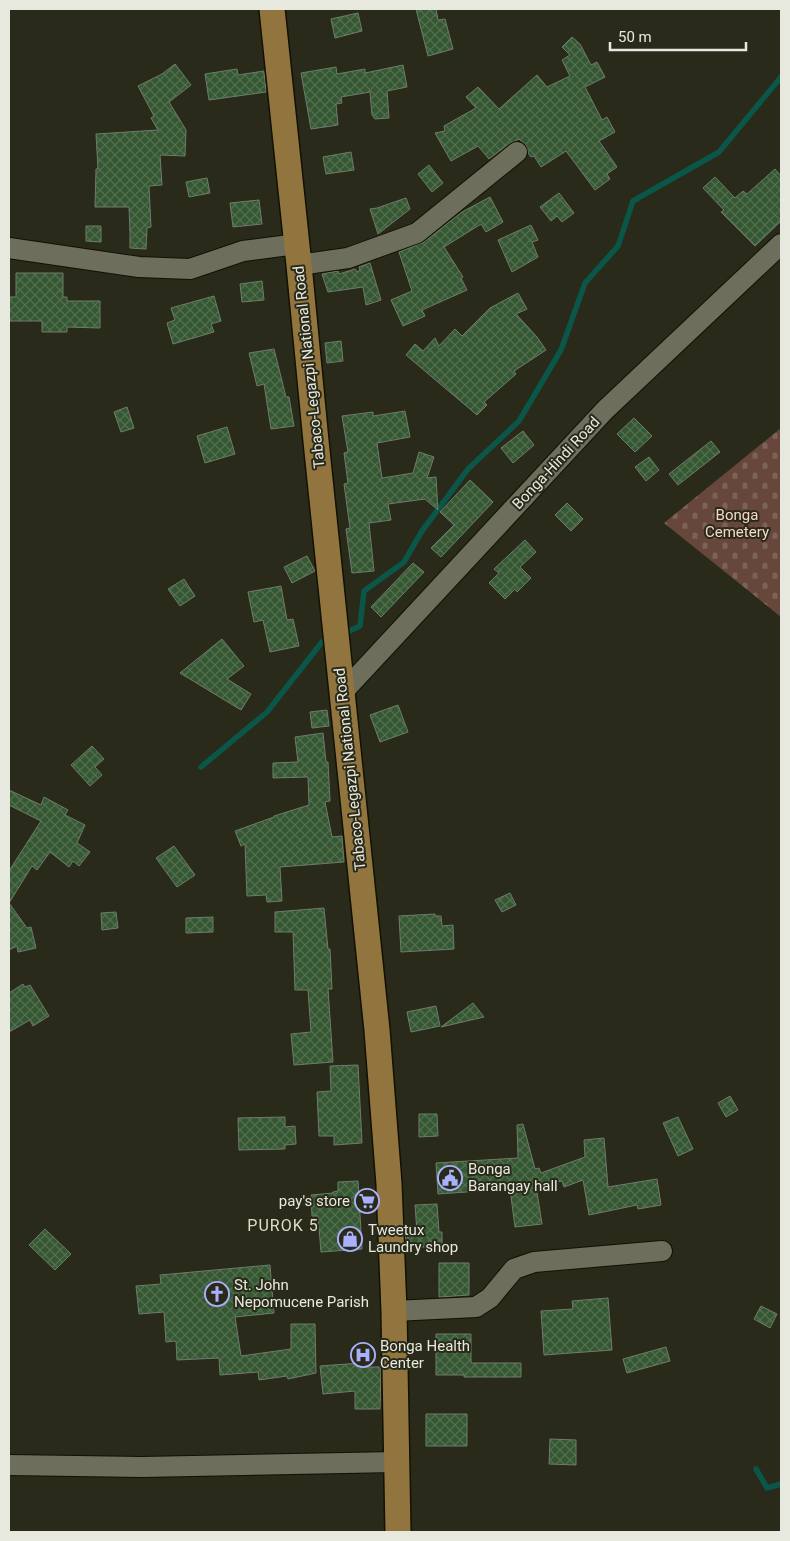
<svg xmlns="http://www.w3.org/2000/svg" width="790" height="1541" viewBox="0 0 790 1541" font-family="Roboto,sans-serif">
<defs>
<pattern id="cemetery-stones" width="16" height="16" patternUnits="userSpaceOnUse" patternTransform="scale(1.25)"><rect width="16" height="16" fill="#67473b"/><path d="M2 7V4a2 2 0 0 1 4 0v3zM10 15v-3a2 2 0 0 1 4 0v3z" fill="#7d6257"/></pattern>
<pattern id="building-cross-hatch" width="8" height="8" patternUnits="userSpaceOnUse" patternTransform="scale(1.25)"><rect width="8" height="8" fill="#355732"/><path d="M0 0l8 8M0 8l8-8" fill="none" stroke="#526f4f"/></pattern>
</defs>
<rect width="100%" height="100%" fill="#2a2a1a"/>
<path fill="url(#cemetery-stones)" d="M781,428V617L664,523Z"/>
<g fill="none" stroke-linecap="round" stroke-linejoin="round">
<path stroke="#0a5649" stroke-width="5.5" d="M343,634L360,626L364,591L404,562L422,531L468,469L519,421L561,350L585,283L618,246L633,201L719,152L781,77
M201,767L267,712L322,642L329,639
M756,1469L767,1488L781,1484"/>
</g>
<path fill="url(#building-cross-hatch)" stroke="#6e7c6d" d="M416,9H436L438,20L445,19L453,49L428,56Z
M358,13L362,31L335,38L331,19Z
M572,37L580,44L591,65L597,62L605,77L585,87L602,120L607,117L615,132L599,141L617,167L607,174L610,179L595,190L566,151L541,167L534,156L531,157L528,153L526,145L519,139L510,143L489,159L478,146L451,161L435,133L445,131L444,126L476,108L466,97L478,87L499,109L537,75L547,87L570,76L562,60L570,55L562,47Z
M175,64L191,85L169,102L186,130L185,156L160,155L162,185L149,186L151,227L147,228L146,249L130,248V233L129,207H95L96,169H98L96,134L158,130L151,118L154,116L138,86L162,74Z
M403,65L407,87L387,91L389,118L375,119L372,115L370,92L341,97L342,103L336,104L338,125L311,129L301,73L336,67L337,74L365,69V73Z
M237,69L238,75L264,71L266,92L209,100L205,74Z
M351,152L354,170L326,174L323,157Z
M429,165L443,183L432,192L418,174Z
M775,169L781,176V221L755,246L721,212L724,210L703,188L715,177L735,198L743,191L747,194Z
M207,178L210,193L189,197L186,182Z
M559,193L574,213L562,222L557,216L551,221L540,207Z
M490,197L503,222L486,232L481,224L444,247L463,277L461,278L467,290L422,310L425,316L403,326L391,300L412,291L399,252L424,242L462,212Z
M406,198L410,209L378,234L370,209L377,208Z
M259,200L262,224L233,227L230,203Z
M531,225L538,240L532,242L538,257L512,272L498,240Z
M86,226H101V242L86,241Z
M370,263L381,300L366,305L363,287L328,292L322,274L338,271L339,274L355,269L357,272L360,270L359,267Z
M16,273H63V297H67V301H100V328L67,327V332H42V321H9V297H16Z
M262,281L264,300L242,302L240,284Z
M518,293L527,309L516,314L537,337L546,350L514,371L516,374L484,402L487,405L477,415L406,355L415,344L423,351L435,338L439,346L455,329L462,336L490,308Z
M214,296L221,321L211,324L214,332L173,344L167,323L175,320L171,308Z
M341,341L343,361L327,363L325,343Z
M274,349L286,397H289L294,426L271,429L264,384L257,386L249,353Z
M127,407L134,428L121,432L114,412Z
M405,411L410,437L377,443L382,478L413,473L419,452L434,457L427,478L436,477L438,510L425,499L388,504L391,520L369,523L374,571L352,573L346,529L350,528L344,484L348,483L344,453L348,452L342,416L373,412V416Z
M634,418L652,436L635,452L617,434Z
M227,427L235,454L205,463L197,436Z
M523,431L534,445L513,463L501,448Z
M711,441L720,452L678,485L669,474Z
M649,457L659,470L646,481L635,467Z
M470,480L493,502L441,557L431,548L454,525L440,512Z
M567,503L583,519L571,531L555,515Z
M525,540L536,552L520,567L531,578L517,592L515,589L505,599L489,583L499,573L494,569Z
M307,556L315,571L292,583L284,567Z
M413,563L424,572L381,617L371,607Z
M184,579L195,596L180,606L168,589Z
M281,586L287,620L293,619L299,646L270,652L263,620L254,622L248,592Z
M222,639L244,666L227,679L251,694L241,710L180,673Z
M398,705L408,732L380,742L370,715Z
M327,710L329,726L312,728L310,712Z
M323,733L326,762H328L330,801L325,802L332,837L342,836L344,862L280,867L282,901L267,902L266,895L247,896L245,844L241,846L235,831L274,817V816L309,805L308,777L273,778V763L298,762L295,737Z
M92,746L104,759L95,767L102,775L90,786L71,765Z
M9,790L41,805L44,797L68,810L65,815L85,825L77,843L90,852L79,866L73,861L69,867L50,852L37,870L32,866L9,903V871L41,821L9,805Z
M174,846L195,875L177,887L156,858Z
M510,893L516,905L502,912L495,900Z
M9,903L27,928L31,927L36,948L18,952L17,946L9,950Z
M324,908L328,949H330L332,989H328L333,1062L294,1065L291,1034L311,1032L308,990H295L293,932H275V912Z
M116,912L118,928L102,930L101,913Z
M435,914V916H441L442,926L453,925L454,949L401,952L399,916Z
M213,917V932L186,933V918Z
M23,984L25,987L30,985L49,1016L33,1026L30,1020L9,1032V993Z
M473,1003L484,1017L441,1027Z
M436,1006L440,1026L411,1032L407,1012Z
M358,1065L362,1143L334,1145V1136H319L317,1092L331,1091L330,1066Z
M730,1096L738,1110L726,1117L718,1103Z
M419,1114H437L438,1136L419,1137Z
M285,1117V1127L295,1126L296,1144L285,1145V1149L239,1150L238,1118Z
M678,1117L693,1149L678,1156L663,1123Z
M523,1124L535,1169L539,1168L541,1173L585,1157L584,1140L604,1138L608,1187L657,1179L661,1205L638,1209L637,1205L589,1215L583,1180L564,1187L562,1181L536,1186L542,1224L515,1227L510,1189L438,1194L436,1163L518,1158L517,1125Z
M358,1181L362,1249L321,1252L318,1216H312L311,1195L333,1193V1192L338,1191V1182Z
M437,1204L439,1232H442V1247H406L405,1232H417L415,1205Z
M45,1229L71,1254L55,1270L29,1245Z
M439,1263H469V1295L439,1297Z
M270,1265L274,1313L235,1317L241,1356L291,1349V1324H315L316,1373L288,1379L287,1376L259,1380L258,1372L220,1375L219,1358L177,1360L176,1341L166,1342L164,1312L139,1314L136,1286L161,1284L160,1275Z
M608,1298L612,1350L544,1355L541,1311L573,1309L572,1301Z
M761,1306L777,1314L770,1328L754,1319Z
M436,1334H471V1363H521V1377H464V1375H436Z
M666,1347L670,1361L627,1373L623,1359Z
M361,1363V1367H381L380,1409H355V1391L323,1394L320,1366Z
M426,1414H467V1446H426Z
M550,1439L576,1440V1465L549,1464Z"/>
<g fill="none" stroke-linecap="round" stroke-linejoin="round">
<defs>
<path id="minor" d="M9,248L139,267L190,269L243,251L297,244
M299,265L348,258L417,233L517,152
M342,693L605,410L781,244
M394,1311L476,1307L490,1298L514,1269L534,1262L662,1251
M9,1465L142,1467L396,1462"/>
<path id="major" d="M272,9L299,265L316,441L377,1030L389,1184L394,1311L398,1532"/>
</defs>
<use href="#minor" stroke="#121204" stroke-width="22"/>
<use href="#major" stroke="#121204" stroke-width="28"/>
<use href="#minor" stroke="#6d6e5b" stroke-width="20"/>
<use href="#major" stroke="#92753e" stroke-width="25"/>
</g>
<defs>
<symbol id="civic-ring" viewBox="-11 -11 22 22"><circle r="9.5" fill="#2a2a1a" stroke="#a9b0fc" stroke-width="1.5"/><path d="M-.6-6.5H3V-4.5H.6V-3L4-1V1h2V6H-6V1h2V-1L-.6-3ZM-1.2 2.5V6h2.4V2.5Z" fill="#a9b0fc"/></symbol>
<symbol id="supermarket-ring" viewBox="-11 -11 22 22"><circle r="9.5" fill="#2a2a1a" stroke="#a9b0fc" stroke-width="1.5"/><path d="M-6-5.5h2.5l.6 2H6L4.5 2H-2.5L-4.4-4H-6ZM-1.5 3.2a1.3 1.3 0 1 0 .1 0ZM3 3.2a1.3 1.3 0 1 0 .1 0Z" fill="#a9b0fc"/></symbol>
<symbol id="shop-ring" viewBox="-11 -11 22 22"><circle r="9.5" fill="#2a2a1a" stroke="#a9b0fc" stroke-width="1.5"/><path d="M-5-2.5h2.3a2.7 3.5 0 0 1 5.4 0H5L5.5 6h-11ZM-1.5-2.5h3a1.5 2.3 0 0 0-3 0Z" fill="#a9b0fc"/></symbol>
<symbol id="church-ring" viewBox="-11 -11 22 22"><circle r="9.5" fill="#2a2a1a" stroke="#a9b0fc" stroke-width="1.5"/><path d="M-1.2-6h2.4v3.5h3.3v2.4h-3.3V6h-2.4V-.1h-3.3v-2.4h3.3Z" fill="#a9b0fc"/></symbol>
<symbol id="hospital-ring" viewBox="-11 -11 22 22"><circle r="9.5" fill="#2a2a1a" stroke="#a9b0fc" stroke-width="1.5"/><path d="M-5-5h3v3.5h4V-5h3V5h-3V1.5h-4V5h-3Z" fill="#a9b0fc"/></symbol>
</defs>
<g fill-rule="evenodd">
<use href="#civic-ring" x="436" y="1164" width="28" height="28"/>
<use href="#supermarket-ring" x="353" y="1187" width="28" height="28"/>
<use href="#shop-ring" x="336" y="1225" width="28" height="28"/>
<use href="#church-ring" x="203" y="1280" width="28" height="28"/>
<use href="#hospital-ring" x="349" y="1341" width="28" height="28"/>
</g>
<g text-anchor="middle" stroke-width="4" stroke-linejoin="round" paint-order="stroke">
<g font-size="15" fill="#e8e9de" stroke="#2a2a1a">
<text transform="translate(309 367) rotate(-96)" y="5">Tabaco-Legazpi National Road</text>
<text transform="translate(556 463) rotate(-47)" y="5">Bonga-Hindi Road</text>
<text transform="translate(350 769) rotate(-96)" y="5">Tabaco-Legazpi National Road</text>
</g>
<g font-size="15" fill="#f7d6ca" stroke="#2a2a1a">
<text x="737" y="520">Bonga<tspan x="737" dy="17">Cemetery</tspan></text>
</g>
<g font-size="15" fill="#e8e9de" stroke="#2a2a1a" text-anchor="start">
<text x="468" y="1174">Bonga<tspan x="468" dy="17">Barangay hall</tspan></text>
<text x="350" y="1206" text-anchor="end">pay's store</text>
<text x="368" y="1235">Tweetux<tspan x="368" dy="17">Laundry shop</tspan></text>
<text x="234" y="1290">St. John<tspan x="234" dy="17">Nepomucene Parish</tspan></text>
<text x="380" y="1351">Bonga Health<tspan x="380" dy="17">Center</tspan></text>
</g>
<g font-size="16" letter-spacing="1" fill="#dedfca" stroke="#2a2a1a">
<text x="283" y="1231">PUROK 5</text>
</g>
</g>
<rect width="790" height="1541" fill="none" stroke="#e8e9de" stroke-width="20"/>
<path d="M610 42v8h136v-8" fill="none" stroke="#e8e9de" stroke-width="2.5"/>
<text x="618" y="42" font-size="15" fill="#e8e9de" stroke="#2a2a1a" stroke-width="4" paint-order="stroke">50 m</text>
</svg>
